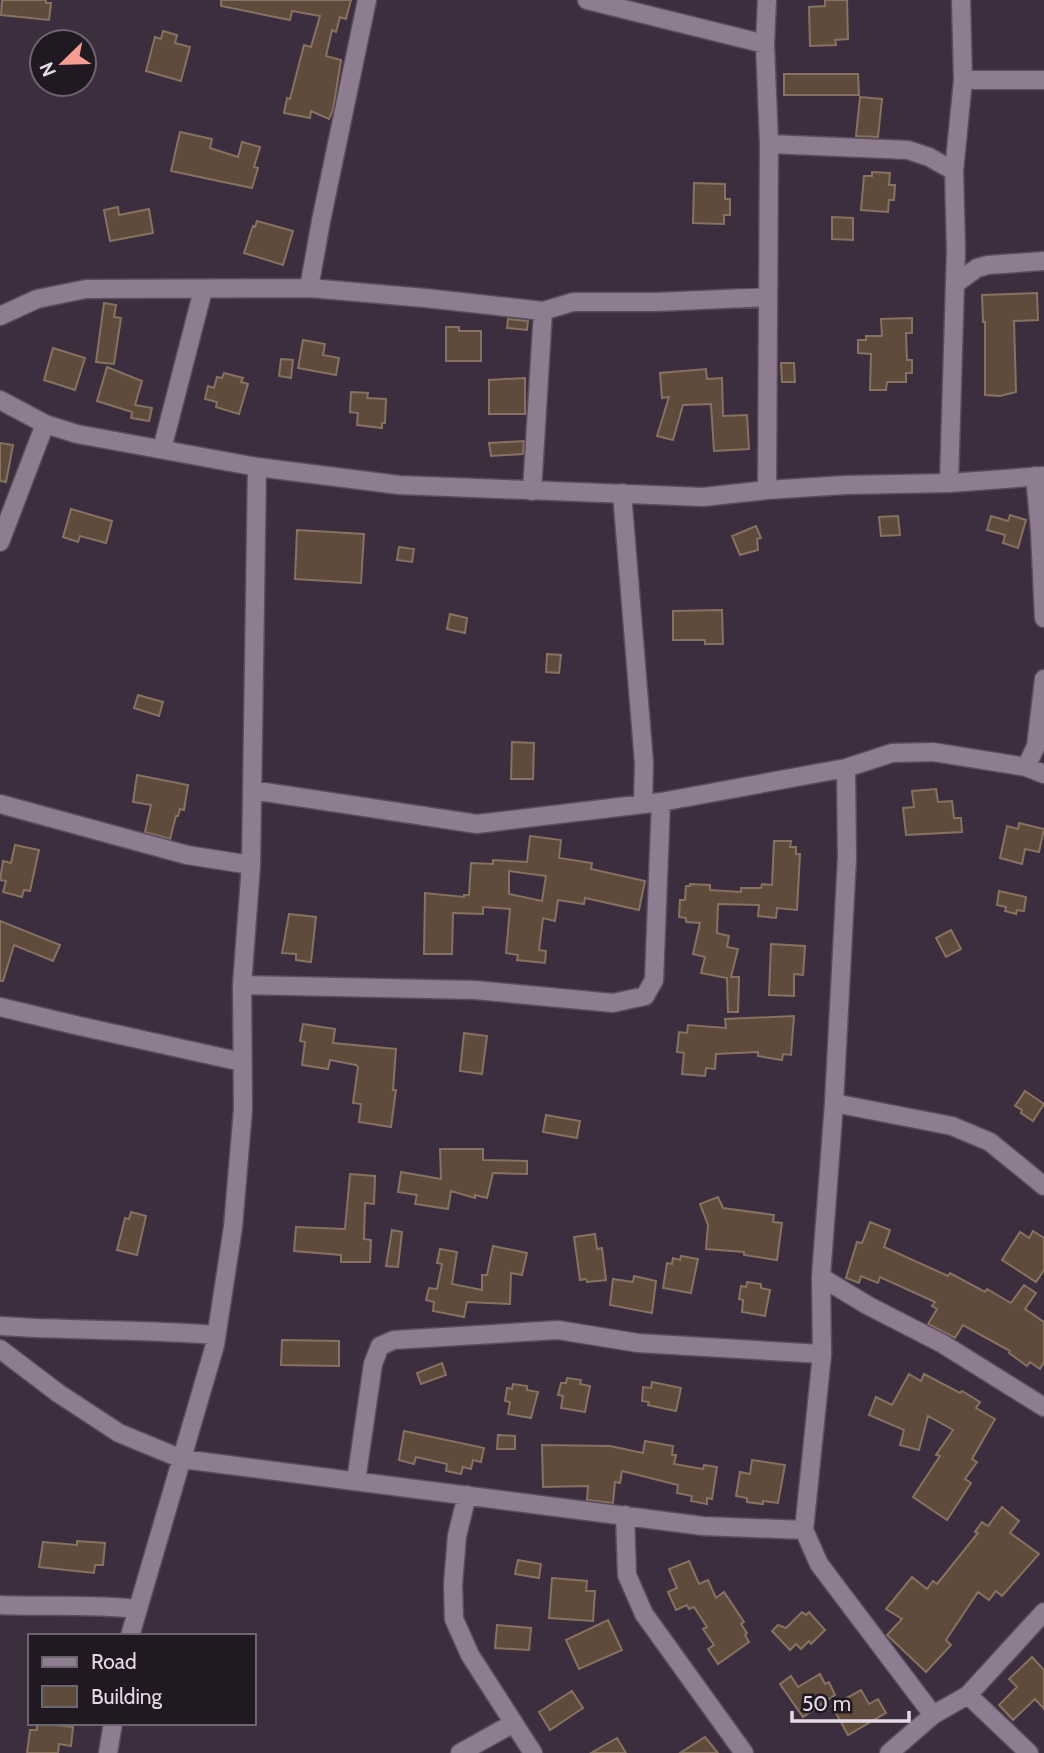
<svg xmlns="http://www.w3.org/2000/svg" width="1044" height="1753" viewBox="0 0 1044 1753" font-family="Cabin,sans-serif">
<rect width="100%" height="100%" fill="#3d2e3f"/>
<path fill="#5e4b3b" stroke="#877261" stroke-width="2" fill-rule="evenodd" d="M2,0H46V3H51L49,20L1,15Z
M221,0H351L346,19L340,17L336,32L332,30L326,56L341,60L333,110L329,119L311,111L310,118L284,113L287,98L290,99L304,45L311,47L320,16L292,11L290,20L221,6Z
M825,0H847L848,39L835,40L836,45L810,46L809,7L825,6Z
M163,31L177,35L175,43L190,47L181,81L146,71L155,37L161,39Z
M784,74H858L859,95H784Z
M860,97L882,99L878,137L856,136Z
M180,132L212,139L210,148L238,157L242,142L260,147L254,167L258,168L252,188L171,171Z
M872,172L890,173L889,185H895L894,200H889L888,212L861,210L864,176H872Z
M694,183L725,184V199H730V215H724V224L693,223Z
M118,207L119,215L149,209L153,233L110,241L104,210Z
M832,217L853,218V240L832,239Z
M257,221L293,231L283,265L244,253L253,226L255,227Z
M1037,293L1038,320L1014,321L1016,392L1000,396L985,395V322H983L982,295Z
M104,303L116,305L114,317L121,318L114,364L96,362Z
M912,318V333H906L907,360H912V373H906V382H887L886,390H870L871,354L858,353V340H866V336H882L881,319Z
M508,319L528,321L527,330L507,328Z
M446,327H459V331H481V361H446Z
M303,340L325,344L323,355L339,358L336,375L298,368Z
M53,348L85,358L75,390L44,380Z
M281,359L293,360L291,378L279,376Z
M781,363H794L795,382H782Z
M107,367L142,381L135,405L152,408L149,421L131,418L132,412L97,401Z
M706,369L707,379L722,378L723,416L747,415L749,449L714,451L711,404L683,405L673,440L657,436L669,397L662,398L660,373Z
M224,373L243,378L241,382L248,384L239,414L216,407L217,402L205,399L208,386L214,388L217,377L222,378Z
M525,378V414H489V380Z
M351,392L368,393L367,398L386,399L385,423H382V428L357,425L358,413L350,412Z
M524,441L523,454L491,456L489,443Z
M0,443L13,445L6,482L0,481Z
M71,509L112,521L106,543L80,536L78,542L63,537Z
M1010,515L1026,520L1018,548L1003,543L1005,535L987,530L991,516L1008,521Z
M898,516L900,535L881,536L879,517Z
M756,526L761,538L757,539L758,550L740,555L732,536Z
M297,530L364,534L361,583L295,579Z
M399,547L414,549L412,562L397,560Z
M722,610L723,644H705V640H673V611Z
M450,614L467,618L465,633L447,629Z
M547,654L561,655L559,673L546,672Z
M138,695L163,702L159,716L134,708Z
M512,742L534,743L533,779H511Z
M137,775L188,785L184,810L180,809L178,816H176L170,839L145,832L151,805L133,802Z
M936,789L938,802L952,801L954,818H961L962,832L906,835L903,808L914,807L912,791Z
M1019,823L1044,829L1039,852L1025,849L1022,864L1000,858L1007,826L1018,829Z
M530,836L561,840L559,858L592,863L591,869L645,881L639,910L585,898L584,904L558,900L555,921L543,918L539,950L546,951L545,963L517,960L518,955L506,953L510,909L483,907V914L453,913L452,954H424L425,893L464,897V895H469L471,863L493,864V860L527,862ZM509,871L546,876L542,901L509,894Z
M774,841H791L790,847H796V854H800L797,910L777,908L776,918L758,916L759,905L718,904L717,933L729,936L727,947L738,949L731,977H739L738,1012H728L727,978L701,973L705,957L693,954L700,923L686,922V918L679,917L680,900H685L686,886H690V884L710,885V890L741,892V888H761L762,884L772,885Z
M15,845L39,850L30,891L24,890L22,897L3,892L6,881L0,880L3,861L11,863Z
M999,891L1026,897L1024,911L1017,910L1016,914L1005,911L1006,907L997,905Z
M289,914L316,917L311,962L296,960V954L282,953Z
M0,921L60,945L53,961L14,945L3,981H0Z
M951,930L961,949L946,957L936,938Z
M771,944L805,946L803,975L794,974V996L769,995Z
M794,1016L791,1055L783,1054L782,1060L758,1056V1052L716,1054L715,1069L706,1068L705,1076L682,1074L684,1053L677,1052L679,1032L687,1033L688,1025L726,1028L725,1019Z
M303,1024L335,1029L333,1043L396,1049L393,1090H396L391,1127L359,1122L361,1104L353,1103L358,1067L356,1065L330,1060L328,1069L302,1065L305,1042L300,1041Z
M464,1033L487,1036L482,1074L460,1071Z
M1025,1091L1044,1104L1033,1121L1021,1113L1022,1110L1015,1106Z
M546,1115L580,1121L577,1138L543,1132Z
M440,1149H483V1160L527,1161V1174L493,1173L487,1198L475,1195V1198L451,1191L448,1209L415,1204L417,1195L398,1192L401,1172L441,1179Z
M350,1174L375,1176L374,1204L365,1203L364,1239L371,1240L370,1262H341V1255L294,1251L296,1227L345,1229Z
M718,1197L723,1208L774,1215L773,1222L782,1223L777,1260L744,1255V1252L706,1249L708,1225L700,1204Z
M131,1212L146,1216L137,1255L117,1250L125,1218L129,1219Z
M870,1222L890,1230L884,1247L948,1276L950,1273L985,1292L987,1289L1011,1303L1024,1285L1036,1293L1025,1309L1044,1322V1362L1040,1369L1030,1362L1027,1366L1009,1353L1010,1351L963,1325L955,1338L928,1324L937,1309L932,1306L935,1302L880,1277L878,1283L861,1276L859,1283L846,1278L857,1242L862,1243Z
M392,1230L402,1232L398,1267L386,1266Z
M1033,1231L1044,1238V1270L1036,1282L1002,1260L1020,1232L1029,1238Z
M595,1234L597,1249L602,1248L606,1280L587,1282L586,1279L580,1280L574,1237Z
M493,1246L527,1253L522,1275L511,1273L510,1304L467,1302L464,1317L433,1311L434,1302L426,1300L429,1288L437,1289L442,1264L437,1263L440,1249L457,1252L452,1284L482,1290V1275H487Z
M681,1256L698,1259L691,1293L663,1288L667,1263L672,1264L673,1258L680,1260Z
M634,1276L656,1281L652,1313L610,1305L613,1279L633,1282Z
M747,1282L761,1284V1288L770,1290L765,1316L742,1312L743,1300L739,1299L741,1286L746,1287Z
M282,1340L339,1341V1366L281,1365Z
M442,1363L446,1375L421,1384L417,1373Z
M909,1374L921,1381L924,1374L960,1393L962,1391L980,1402L976,1408L995,1419L972,1459L977,1462L965,1479L971,1483L947,1520L913,1497L940,1456L936,1455L953,1430L928,1416L919,1450L900,1445L904,1430L869,1415L876,1397L892,1405Z
M567,1378L581,1380L580,1384L590,1386L585,1412L561,1408L563,1396L558,1395L561,1383H566Z
M652,1382L681,1388L676,1411L652,1406L648,1405L649,1402L642,1401L643,1387L651,1388Z
M513,1384L527,1386V1390L538,1392L531,1418L508,1414L510,1402L505,1401L507,1388L512,1389Z
M404,1431L484,1448L481,1462L473,1460L471,1469L463,1467L461,1474L446,1471L447,1464L416,1457L414,1464L399,1460Z
M498,1435L515,1436V1449H497Z
M645,1441L673,1446L672,1455H676L674,1464L703,1469L704,1465L717,1467L712,1499L707,1498V1504L691,1501L692,1496L677,1493L678,1485L622,1471L620,1483L615,1482L613,1503L587,1500L588,1486L543,1487L542,1445L610,1446L643,1453Z
M752,1460L785,1465L778,1503L763,1501V1504L747,1502V1498L736,1496L740,1472L750,1474Z
M1002,1507L1019,1521L1010,1533L1039,1554L1002,1596L996,1591L989,1600L978,1592L946,1640L951,1645L926,1672L887,1635L902,1619L886,1609L912,1577L927,1589L933,1581L937,1584L978,1533L975,1532L982,1522L988,1526Z
M77,1541L105,1543L103,1565H95L94,1573L39,1567L43,1542L77,1545Z
M518,1560L541,1564L539,1578L515,1574Z
M689,1561L699,1584L708,1580L716,1598L724,1592L744,1622L741,1624L747,1633L745,1635L749,1642L718,1664L708,1649L714,1645L703,1629L707,1627L694,1607L689,1609L687,1605L676,1610L668,1592L677,1588L669,1569Z
M552,1578L587,1581L586,1591H595L593,1621L549,1618Z
M802,1612L806,1615L809,1612L825,1630L811,1644L809,1641L801,1649L796,1644L790,1650L772,1631L778,1625L786,1628Z
M608,1620L622,1650L579,1669L566,1640Z
M497,1625L531,1628L529,1650L495,1648Z
M1032,1657L1044,1670V1709L1035,1699L1013,1720L999,1705L1017,1687L1009,1679Z
M820,1674L825,1684L829,1682L835,1695L803,1717L780,1684L791,1676L798,1687Z
M861,1690L869,1704L878,1699L886,1713L848,1735L832,1706Z
M572,1691L583,1708L550,1730L539,1712Z
M37,1723L73,1727L71,1746L59,1744L58,1753H27L30,1730H37Z
M705,1737L718,1753H680Z
M617,1738L626,1753H591Z"/>
<g fill="none" stroke-linecap="round" stroke-linejoin="round">
<defs>
<path id="minor" d="M587,0L765,44
M963,80H1044
M769,144L908,150L929,157L954,171
M955,284L977,268L988,265L1044,261
M309,288L321,221L367,0
M0,316L37,299L86,289L309,288L425,298L543,311L573,302H656L768,297
M162,449L203,290
M1035,476L1040,531L1044,618
M949,483L956,250L954,171L963,80L961,0
M767,490L769,144L765,44L767,0
M532,491L543,311
M622,493L644,763L643,804
M0,542L45,424
M1026,767L1036,746L1044,679
M846,768L847,858L834,1103L821,1277L822,1354L804,1530L819,1564L933,1715
M252,790L477,824L661,802L846,768L892,753L933,752L1026,767L1044,774
M0,804L187,855L251,865
M242,985L475,990L613,1003L645,996L654,980L661,802
M0,1007L75,1025L242,1062
M834,1103L952,1126L990,1142L1044,1186
M821,1277L867,1305L943,1344L1044,1407
M0,1326C72,1331 144,1329 216,1335
M0,1349L58,1393L119,1433L182,1459L703,1526L804,1530
M356,1481L373,1364L380,1346L394,1340L558,1330L638,1343L822,1354
M467,1495L457,1536L453,1584L454,1619L470,1655L533,1753
M625,1515L627,1575L644,1614L744,1753
M0,1605C46,1607 91,1604 136,1609
M130,1636L215,1345L233,1227L243,1109L242,985L251,865L257,467
M968,1695L1029,1753
M108,1753L113,1723
M460,1753L512,1724
M889,1753L933,1715L968,1695L1044,1612"/>
<path id="tertiary" d="M0,400L45,424L77,434L257,467L399,485L703,497L767,490L845,485L949,483L1044,476"/>
</defs>
<use href="#minor" stroke="#5a4d5b" stroke-width="21"/>
<use href="#tertiary" stroke="#5a4d5b" stroke-width="21"/>
<use href="#minor" stroke="#8e7c90" stroke-width="18"/>
<use href="#tertiary" stroke="#8e7c90" stroke-width="18"/>
</g>
<rect x="28" y="1634" width="228" height="91" fill="#201921" stroke="#6e666f" stroke-width="2"/>
<rect x="42" y="1657" width="35" height="10" fill="#8e7c90" stroke="#6e666f" stroke-width="2"/>
<text x="91" y="1669" font-size="21" fill="#e4dae5">Road</text>
<rect x="42" y="1686" width="35" height="21" fill="#5e4b3b" stroke="#6e666f" stroke-width="2"/>
<text x="91" y="1704" font-size="21" fill="#e4dae5">Building</text>
<g transform="translate(63 63) rotate(247)"><circle r="33" fill="#201921" stroke="#6e666f" stroke-width="2"/>
<path d="M0-5L12 26L0 18L-12 26Z" fill="#f59c93"/>
<text y="-10" font-size="19" font-weight="bold" text-anchor="middle" fill="#e4dae5">N</text>
</g>
<path d="M792 1711v10h117v-10" fill="none" stroke="#e4dae5" stroke-width="3.5"/>
<text x="802" y="1711" font-size="21" fill="#e4dae5" stroke="#201921" stroke-width="5" paint-order="stroke">50 m</text>
</svg>
